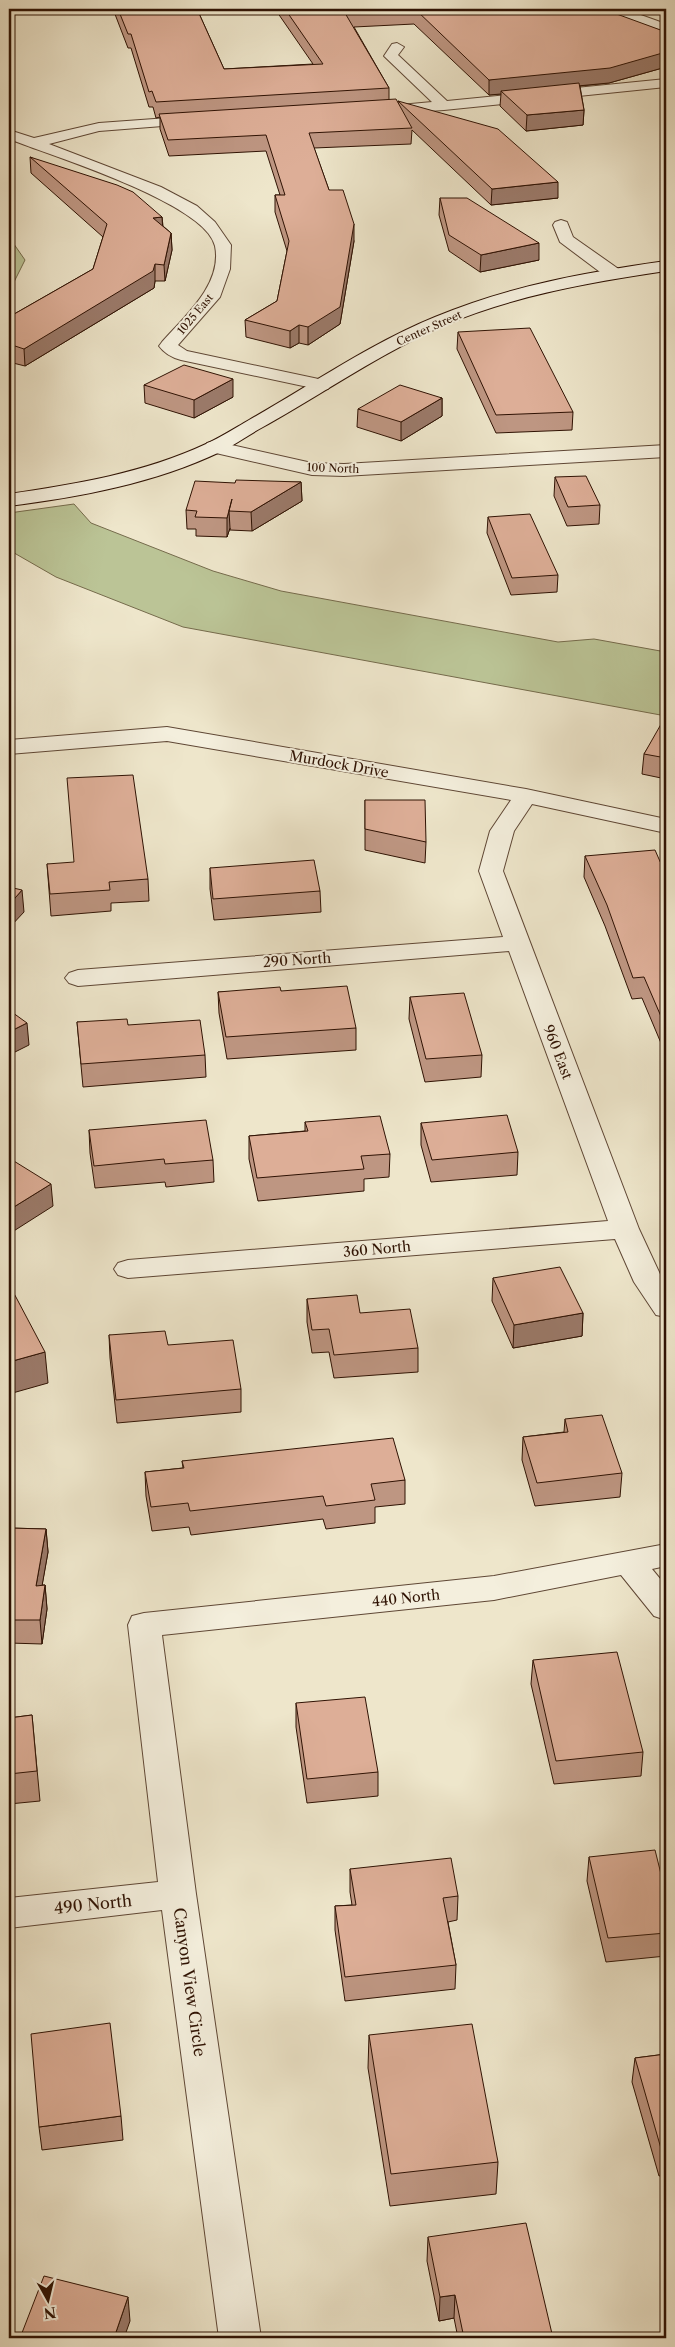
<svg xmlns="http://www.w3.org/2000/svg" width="675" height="2347" viewBox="0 0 675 2347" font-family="'Libre Caslon Text',serif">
<rect width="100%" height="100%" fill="#eee6cb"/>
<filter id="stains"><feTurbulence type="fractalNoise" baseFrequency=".004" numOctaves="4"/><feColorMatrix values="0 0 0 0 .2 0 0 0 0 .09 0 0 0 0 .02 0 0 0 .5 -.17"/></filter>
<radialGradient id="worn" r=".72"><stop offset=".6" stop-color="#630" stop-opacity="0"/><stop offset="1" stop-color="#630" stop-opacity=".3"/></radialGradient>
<path fill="#bbc496" stroke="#756b4c" d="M9,237L25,260L9,292Z
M74,504L91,523L213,571L281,591L558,642L594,639L666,652V716L183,627L56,577L9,550V513Z"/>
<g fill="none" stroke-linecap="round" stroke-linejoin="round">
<defs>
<path id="street" d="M605,9H624L666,24V33L607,12Z
M397,43L404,47L398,55L447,101L666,79V87L444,110L384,114L377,110L379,107L432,102L384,56L392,44Z
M196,116L201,117L203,120L201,123L99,131L49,144L161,187L197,206L215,222L231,245L230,269L220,297L178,345L187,351L328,381L331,385L328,389L322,390L181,360C173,358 164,353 159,346L162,342C184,317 223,284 215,246C206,203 49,155 9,139V130L34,138L99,123Z
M561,220L567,222L573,237L620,270L622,274L620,278H608L560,242L553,225L555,222Z
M214,441L312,463L344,464L666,445V457L344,476L312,475L207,451L205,447L207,443Z
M167,727L526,789L666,819V833L532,804L514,831L503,871L639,1229L666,1287V1317L656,1315L634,1282L615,1239L128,1278L118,1275L114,1269L118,1263L128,1260L608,1221L509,951L78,986L69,983L65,978L69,973L78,970L503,937L479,871L490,831L511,800L167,741L9,754V740Z
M666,1544V1566L652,1569L666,1586V1620L654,1616L621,1575L494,1600L162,1635L196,1894L261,2338H219L162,1910L9,1928V1898L158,1882L128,1625L132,1616L144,1613L494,1576Z"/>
<path id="secondary" d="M666,261V271C591,282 517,295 447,324C382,352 324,393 263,427C248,435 235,445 220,452C155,483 80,497 9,506V494C76,484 144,473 206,444C221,437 235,428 249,420C311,385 369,344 435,317C509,286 587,272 666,261Z"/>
</defs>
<use href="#street" stroke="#5f4735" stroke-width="2"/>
<use href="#secondary" stroke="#2f1203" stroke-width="2"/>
<use href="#street" fill="#f4efdd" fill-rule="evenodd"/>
<use href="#secondary" fill="#f4efdd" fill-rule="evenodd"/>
</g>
<path fill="#be9682" stroke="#2f1203" d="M113,9H197L224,69L313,64L275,9H591L666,32V67L609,83L580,86L584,110L583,125L526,131L500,106L501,94L489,95L414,24L354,27L389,88V100L398,103V101L558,198L491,205L412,130L411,144L314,148L329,190L354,241L340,324L308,345L299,343L290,348L246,337L245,320L277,301L287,251L275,212V195H280L266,151L169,156L160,129V117L156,118L153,107H149L131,48H128Z
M30,157L162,217L163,226L171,233L172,250L165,281H155L154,288L25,366L9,362V317L93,269L103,237L31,173Z
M440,198L539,260L480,272L449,251L439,215Z
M458,332L573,412L572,430L496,433L457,349Z
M144,385L233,397L194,418L145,403Z
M442,398V416L401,441L357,427L358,409Z
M555,477L600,505L599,524L567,526L554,496Z
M301,482L302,501L252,531L230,530V528L227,537L196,536V529H187L186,510L235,483Z
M488,517L558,575L557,592L511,595L487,533Z
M666,720V779L642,774L644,754Z
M365,800L426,842L425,863L365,850Z
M585,856L666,875V1055L642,998L632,999L605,926L584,877Z
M47,864L148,879L149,901L111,903V911L51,916Z
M210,868L320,891L321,912L214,920L210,889Z
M281,991L356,1028V1050L227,1059L219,1013L218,992Z
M410,997L482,1055L481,1077L425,1082L409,1019Z
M77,1022L128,1025L205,1055L206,1077L83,1087Z
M305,1122L390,1154L389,1177L364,1179V1191L258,1201L249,1159V1136L305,1131Z
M421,1123L518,1152L517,1175L431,1182L421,1145Z
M89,1130L213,1160L214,1182L166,1187L165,1182L95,1188L90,1153Z
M493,1278L583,1313L582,1336L513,1348L492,1301Z
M307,1299L360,1313L418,1348V1372L334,1378L329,1352L312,1353L307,1322Z
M109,1335L168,1345L241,1389V1412L117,1423L110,1358Z
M565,1419L622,1473L620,1497L535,1506L522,1460L523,1437L564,1432Z
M182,1461L405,1480V1504L375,1507V1523L326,1529L323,1519L191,1535L189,1527L152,1531L146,1496L145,1472L183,1468Z
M9,1528L46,1529L48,1552L42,1585H45L47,1609L42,1644L9,1643Z
M533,1660L643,1752L641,1776L554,1784L531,1684Z
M296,1703L378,1772V1796L307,1803L296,1727Z
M32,1715L40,1801L9,1804V1718Z
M589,1857L663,1882H666V1956L606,1962L587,1881Z
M350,1869L458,1896L457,1920L448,1922L456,1965L455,1989L345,2001L335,1930V1906L352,1905L350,1892Z
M369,2035L498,2162L496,2194L390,2206L368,2068Z
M666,2054V2175L659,2176L632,2082L635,2058Z
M121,2116L123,2140L42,2150L39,2127Z
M428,2237L553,2338H458L454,2318L439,2321L427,2261Z"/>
<path fill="#9b7a6a" stroke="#2f1203" d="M666,52V67L609,83L504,93L501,91V94L489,95V80Z
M584,110L583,125L526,131L527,115Z
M558,182V198L491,205L492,189Z
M162,217L163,233L153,218Z
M354,224V241L340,324L308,345V327Z
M171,233L172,250L165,281L164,265Z
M539,243V260L480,272L481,255Z
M155,264V281L154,288L25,366L24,349Z
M299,325V343L290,348V331Z
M233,379V397L194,418V400Z
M442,398V416L401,441V422Z
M301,482L302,501L252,531L251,512Z
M232,499L229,511L230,528L227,537V518Z
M22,890L24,912L9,928V905Z
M27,1023L29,1045L9,1055V1032Z
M51,1184L53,1206L9,1234V1210Z
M583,1313L582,1336L513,1348L514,1325Z
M45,1352L48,1383L9,1394V1362Z
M46,1529L48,1552L38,1609L36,1586Z
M45,1585L47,1609L42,1644L40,1620Z
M455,2295L454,2318L439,2321L440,2297Z
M128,2297L130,2321L124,2338H114Z"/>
<path fill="#ddae97" stroke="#2f1203" d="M118,9H197L224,69L323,64L285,9H591L593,10L603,9L666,32V52L610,68L489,80L415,9L345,13L389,88L156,102L152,91L149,92L131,34H128Z
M579,83L584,110L527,115L501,91Z
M396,99L412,128L309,133L329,190H343L354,224L340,307L308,327L299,325L290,331L245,320L277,301L289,241L275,195H285L266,135L168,140L159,114Z
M398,101L498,129L558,182L492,189Z
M30,157L117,185L133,192L162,217L153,218L171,233L164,265L155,264L153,271L24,349L9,344V317L93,269L107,224Z
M440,198H467L539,243L481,255L449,235Z
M530,328L573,412L496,415L458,332Z
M184,365L233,379L194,400L144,385Z
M400,385L442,398L401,422L358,409Z
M586,476L600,505L568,507L555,477Z
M236,480L301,482L251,512L229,511L232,499L227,518L195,517L197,511L186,510L195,481L235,483Z
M530,514L558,575L512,578L488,517Z
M664,719L666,720V758L644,754Z
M133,775L148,879L109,882L110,890L50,894L47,864L74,862L67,778Z
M365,800H425L426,842L365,829Z
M655,850L666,875V1028L644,977L633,978L607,905L585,856Z
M314,860L320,891L213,899L210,868Z
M9,887L22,890L9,905Z
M347,986L356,1028L226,1037L218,992L280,987L281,991Z
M464,993L482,1055L426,1059L410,997Z
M9,1010L27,1023L9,1032Z
M127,1019L128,1025L200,1020L205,1055L81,1064L77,1022Z
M507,1115L518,1152L432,1160L421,1123Z
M380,1116L390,1154L361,1156L364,1169L257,1178L249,1136L308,1131L305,1122Z
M206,1120L213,1160L165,1164L164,1159L94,1166L89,1130Z
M9,1158L51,1184L9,1210Z
M560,1267L583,1313L514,1325L493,1278Z
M9,1284L45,1352L9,1362Z
M357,1295L360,1313L410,1309L418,1348L334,1355L329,1329L312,1330L307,1299Z
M165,1331L168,1345L233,1340L241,1389L116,1400L109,1335Z
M602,1415L622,1473L537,1483L523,1437L568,1432L565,1419Z
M393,1438L405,1480L371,1484L375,1500L326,1506L323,1496L190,1511L188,1503L151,1507L145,1472L184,1468L182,1461Z
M9,1528L46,1529L36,1586L45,1585L40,1620H9Z
M617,1652L643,1752L556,1761L533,1660Z
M365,1697L378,1772L307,1779L296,1703Z
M32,1715L37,1771L9,1774V1718Z
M655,1850L663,1882H666V1933L608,1938L589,1857Z
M451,1858L458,1896L443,1898L456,1965L345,1977L335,1906L356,1905L350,1869Z
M110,2023L121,2116L39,2127L31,2034Z
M472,2024L498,2162L391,2174L369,2035Z
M666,2054V2151L662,2152L635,2058Z
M526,2223L553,2338H464L455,2295L440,2297L428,2237Z
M44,2276L128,2297L114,2338H20Z"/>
<g text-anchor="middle" stroke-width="4" stroke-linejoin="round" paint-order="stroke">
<g font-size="11" fill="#2f1203" stroke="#f4efdd">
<text transform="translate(195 314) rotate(-50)" y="4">1025 East</text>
<text transform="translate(429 328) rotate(-24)" y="4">Center Street</text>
<text transform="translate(333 468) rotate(2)" y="4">100 North</text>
</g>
<g font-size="14" fill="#2f1203" stroke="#f4efdd">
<text transform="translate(339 764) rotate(10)" y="5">Murdock Drive</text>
<text transform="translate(297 960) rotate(-4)" y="5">290 North</text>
<text transform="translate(558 1052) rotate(69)" y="5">960 East</text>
<text transform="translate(377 1249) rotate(-5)" y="5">360 North</text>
<text transform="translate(406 1598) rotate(-6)" y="5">440 North</text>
</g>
<g font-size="16" fill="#2f1203" stroke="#f4efdd">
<text transform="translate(93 1904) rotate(-6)" y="6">490 North</text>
<text transform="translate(190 1982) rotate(82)" y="6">Canyon View Circle</text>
</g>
</g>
<rect width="675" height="2347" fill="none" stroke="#eee6cb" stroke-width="30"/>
<rect x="10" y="10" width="655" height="2327" fill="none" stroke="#2f1203" stroke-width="2.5"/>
<rect x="15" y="15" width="645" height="2317" fill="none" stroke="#2f1203"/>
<g transform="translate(48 2300) rotate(172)" stroke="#f4efdd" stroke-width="4" paint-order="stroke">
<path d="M0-4L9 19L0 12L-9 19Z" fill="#2f1203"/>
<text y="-8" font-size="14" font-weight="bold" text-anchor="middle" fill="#2f1203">N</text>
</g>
<rect width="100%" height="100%" filter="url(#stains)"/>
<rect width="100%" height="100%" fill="url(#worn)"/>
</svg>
